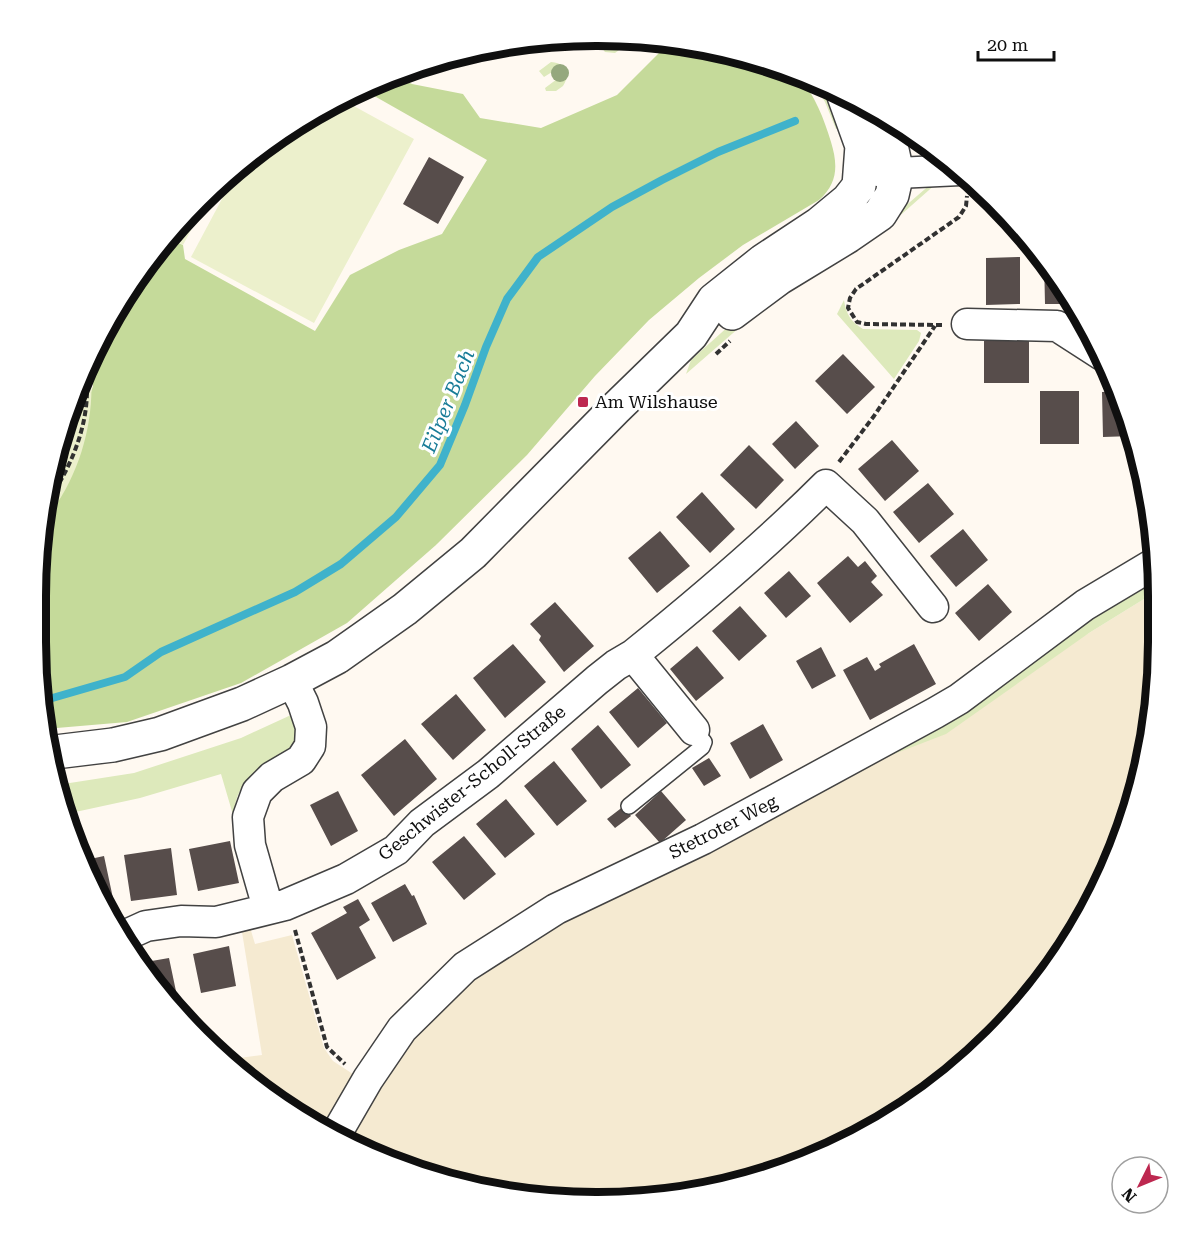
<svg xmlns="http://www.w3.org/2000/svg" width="1194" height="1239" viewBox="0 0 1194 1239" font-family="'Roboto Serif',serif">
<rect width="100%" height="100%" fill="#fff9f1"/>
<path fill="#f5ead1" d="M1157,591V679L1139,788L1100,890L1042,984L967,1064L845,1145L743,1184L634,1202L523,1198L416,1173L340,1139L371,1083L469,972L1089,633Z
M249,924L255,944L292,935L324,1048L333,1061L359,1078L331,1134L316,1128L224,1060L262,1055L241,926Z"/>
<path fill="#dde9bb" d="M601,39H607L610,43L617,39H627L626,45L615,53L605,52L597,42Z
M551,62C566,63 571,74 563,86L556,91H546L545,88L557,79L552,72L544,77L539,71Z
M813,82L827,88L843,127L836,129L825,102Z
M932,183H937L878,235L888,221Z
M810,275L748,320L686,374L691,360L731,324Z
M844,300C846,314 851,322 863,329L917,330L921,333L919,341L894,379L837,314Z
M1157,567V591L1089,633L946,734L837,776Z
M291,715L298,735L295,747C272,762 239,776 235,806C235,812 236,819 236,825L221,774L140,798L66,814L57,785L134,773L241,738Z"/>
<path fill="#c5da9a" d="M671,41C694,46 786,63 799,77C815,95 824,119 831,142C838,165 838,183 819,200L743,245L699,278L649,320L595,376L527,455L436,545L347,623L241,683L127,722L45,729L36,642L41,525L53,510L93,386L90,363L111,317L168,238L183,245L185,259L315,331L350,275L399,250L442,234L487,160L362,89L396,76L412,84L463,94L480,118L541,128L617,95Z"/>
<path fill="#ecf0cc" d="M341,99L414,139L314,323L191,257L239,167L255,152Z
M211,193L183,245L168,237L175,227Z
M90,363C97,420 79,481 41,525L66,417Z"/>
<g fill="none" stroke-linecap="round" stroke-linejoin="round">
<path stroke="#3fb2cb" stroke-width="8" d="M42,701L125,677L161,652L295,592L341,564L396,517L440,465L465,405L486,347L507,299L538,257L612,207L662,180L718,152L795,121"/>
</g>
<path fill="#574d4b" d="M429,157L464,177L438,224L403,204Z
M1020,257V304L986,305V258Z
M1044,259L1072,304H1045Z
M984,341H1029V383H984Z
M843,354L875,387L847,414L815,381Z
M1040,391H1079V444H1040Z
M1116,391L1133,436L1103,437L1102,392Z
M796,421L819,446L795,469L772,444Z
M892,440L919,471L885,501L858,469Z
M749,445L784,480L756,509L720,475Z
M928,483L954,514L919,543L893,512Z
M702,492L735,529L710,553L676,517Z
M963,529L988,560L956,587L930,556Z
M660,531L690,566L657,593L628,558Z
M848,556L858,567L865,561L877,576L871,582L883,595L850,623L817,583Z
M789,571L811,596L786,618L764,593Z
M988,584L1012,612L979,641L955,613Z
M555,602L594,646L564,672L539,640L541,636L530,624Z
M740,606L767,636L739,661L712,631Z
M513,644L546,682L505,718L473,678Z
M914,644L936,684L870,720L843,670L867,657L875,671L881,667L879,664Z
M697,646L724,678L696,701L670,669Z
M821,647L836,676L812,689L796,661Z
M638,688L667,723L638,748L609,712Z
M456,694L486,730L453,760L421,724Z
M763,724L783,760L750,779L730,743Z
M598,725L631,765L601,789L571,749Z
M405,739L437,779L394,816L361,775Z
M709,758L721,776L704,786L692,768Z
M554,761L587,801L557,826L524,786Z
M338,791L358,831L331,846L310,805Z
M661,791L686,820L660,843L635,815Z
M506,799L535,834L505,858L476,824Z
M624,806L631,816L615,828L607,819Z
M464,836L496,874L464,900L432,862Z
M230,841L239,883L198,891L189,849Z
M171,848L177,895L131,901L124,855Z
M104,856L114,903L107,905L81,861Z
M405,884L412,896L414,895L427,924L393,942L371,903Z
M358,899L370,920L359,927L376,958L337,980L311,933L347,913L343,907Z
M229,946L236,986L201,993L193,954Z
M169,958L177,996L166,998L152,983L140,963Z"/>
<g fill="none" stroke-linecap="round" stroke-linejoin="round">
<defs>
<path id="service" d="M629,806L702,747L704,742L694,730"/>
<path id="minor" d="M861,169L897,173L960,170
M967,324L1057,326L1102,355
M633,655L694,730
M268,908L250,845L248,817L257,792L272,777L301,760L310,746L311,727L303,703L292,681
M124,936L146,926L181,921L216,922L285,905L346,879L396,850L422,823L488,774L597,680L616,665L633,655C700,601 764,547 826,485L865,521L933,607
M335,1136L368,1079L402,1029L465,967L556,909L703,839L935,713L959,699L1085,605L1157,562"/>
<path id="tertiary" d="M732,313L779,278L848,236L880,214L892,195L897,173L889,136L869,107
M47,753L113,745L160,734L242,704L292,681L337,657L405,609L473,553L615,409L691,335L714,300L763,261L819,224L848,200L859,186L862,146L844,96"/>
</defs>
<use href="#service" stroke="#424242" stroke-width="18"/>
<use href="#minor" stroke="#424242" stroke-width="33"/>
<use href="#tertiary" stroke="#424242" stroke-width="36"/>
<path stroke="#313131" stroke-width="4" stroke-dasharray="6 3" stroke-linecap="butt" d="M806,79L816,93
M942,325L866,324L857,322L848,308L850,298L856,289L959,217L966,206L967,196
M716,354L730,341
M839,462L874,416L935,326
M45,506C72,466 92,421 86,371
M295,930L327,1047L345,1064"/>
<use href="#service" stroke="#fff" stroke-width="15"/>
<use href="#minor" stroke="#fff" stroke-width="30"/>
<use href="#tertiary" stroke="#fff" stroke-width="33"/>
</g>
<circle fill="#95a87e" cx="560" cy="73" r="9"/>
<rect fill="#bd2850" stroke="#fff" stroke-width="2" x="577" y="396" width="12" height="12" rx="3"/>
<g text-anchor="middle" stroke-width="6" stroke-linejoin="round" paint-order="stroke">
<g font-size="18" fill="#0f0f0f" stroke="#fff" text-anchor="start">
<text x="595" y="408">Am Wilshause</text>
</g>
<g font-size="18" fill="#0f0f0f" stroke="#fff">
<text transform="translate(472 783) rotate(-39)" y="6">Geschwister-Scholl-Straße</text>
<text transform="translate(723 827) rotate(-27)" y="6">Stetroter Weg</text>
</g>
<g font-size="20" font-style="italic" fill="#197c98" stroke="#fff">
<text transform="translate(448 401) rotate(-68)" y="7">Eilper Bach</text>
</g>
</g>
<path d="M0 0H1194V1239H0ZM596 46H598A550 550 0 0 1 1148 596V642A550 550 0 0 1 598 1192H596A550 550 0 0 1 46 642V596A550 550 0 0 1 596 46Z" fill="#fff" fill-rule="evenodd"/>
<path fill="none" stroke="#0f0f0f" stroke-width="8" d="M596 46H598A550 550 0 0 1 1148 596V642A550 550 0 0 1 598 1192H596A550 550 0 0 1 46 642V596A550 550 0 0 1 596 46Z"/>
<g transform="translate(1140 1185) rotate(227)"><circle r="28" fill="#ffffff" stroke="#9f9f9f" stroke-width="1.5"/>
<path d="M0-4.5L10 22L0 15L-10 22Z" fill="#bd2850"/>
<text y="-9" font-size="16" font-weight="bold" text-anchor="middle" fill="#0f0f0f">N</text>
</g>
<path d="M978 51v9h76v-9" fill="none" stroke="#0f0f0f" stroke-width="3"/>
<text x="987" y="51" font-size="18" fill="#0f0f0f" stroke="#ffffff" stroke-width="4.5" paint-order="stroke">20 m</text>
</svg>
